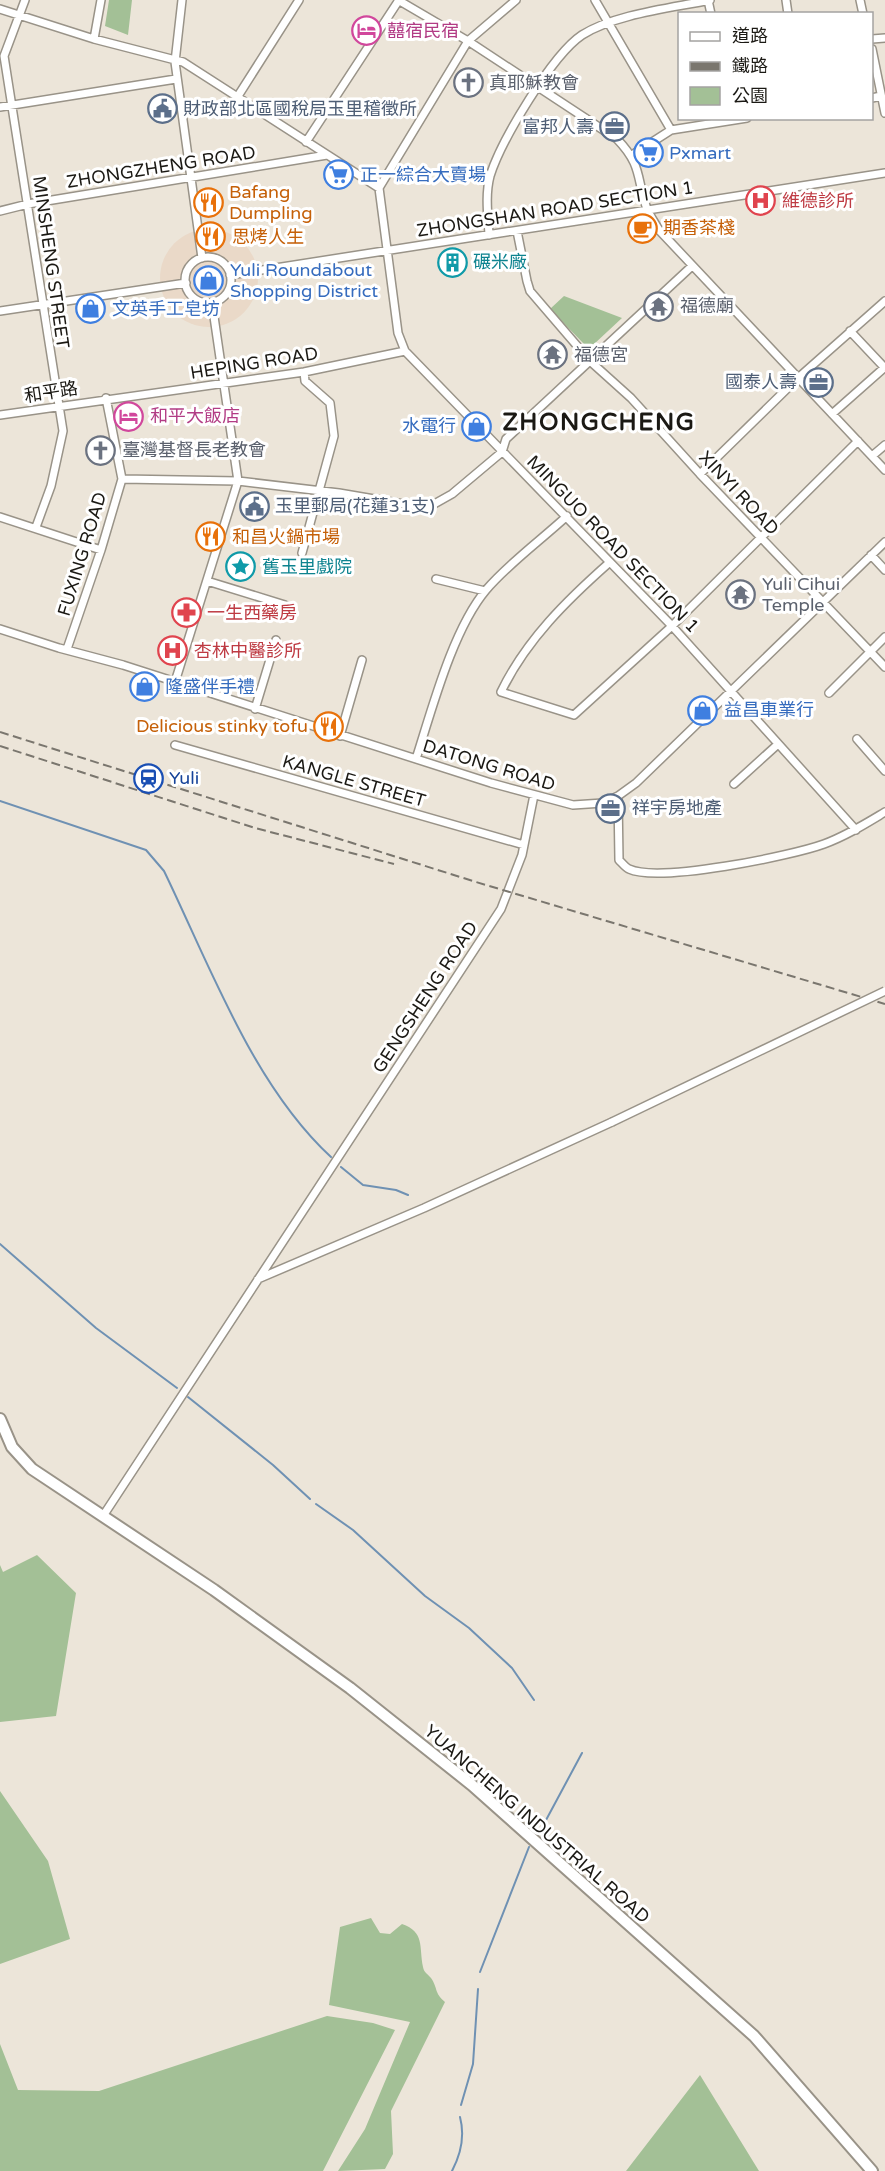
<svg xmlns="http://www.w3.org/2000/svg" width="885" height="2171" viewBox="0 0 885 2171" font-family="'Varela Round','Noto Sans TC',sans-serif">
<rect width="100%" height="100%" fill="#ece5d9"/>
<path fill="#ead9c8" d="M160 278a49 49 0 1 1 98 0a49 49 0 1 1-98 0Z"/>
<path fill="#a3c096" d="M109,0H132L128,35L105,26Z
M564,296L622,318L593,345L584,344L550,309Z
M37,1555L76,1593L56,1716L0,1722V1565L3,1572Z
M0,1791L48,1861L70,1939L0,1964Z
M371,1918L380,1933L390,1934L402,1924C425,1932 419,1947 423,1967C424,1973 428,1974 431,1978C438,1988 434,1993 445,2002L391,2111L393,2154L385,2169L338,2171L365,2129L410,2022L329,2005L340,1927Z
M327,2016L373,2023L395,2030L323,2171H0V2044L18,2090L99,2091Z
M700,2075L759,2171H626Z"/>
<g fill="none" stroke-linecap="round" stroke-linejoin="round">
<path stroke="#6f91b3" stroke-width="2" d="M0,801L146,850L164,871C210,966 253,1085 331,1157
M341,1167L363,1185L396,1190L408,1195
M0,1244L96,1328L177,1388
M188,1397L273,1465L310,1499
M316,1504L353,1530L425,1596L469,1628L512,1668L534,1700
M538,1835L582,1753
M480,1972L529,1847
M461,2105L473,2064L478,1989
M452,2171C461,2154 465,2136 460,2117"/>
<defs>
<path id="street" d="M25,0L4,56L63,431L51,486L36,527
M182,0L175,62L202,258
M398,0L468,41L617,139C643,166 636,178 647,209C650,216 655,223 659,230L885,470
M595,0L671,130
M708,0L711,14
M786,0L788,14
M860,0L863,14
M0,9L94,39L183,62L379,188L398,333L405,351L672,626L856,830
M94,39L101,0
M872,39L885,38
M872,49L885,113
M238,96L299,0
M872,98L881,96
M0,107L176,79
M306,142L399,0
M632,155L671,130L747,118
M379,188L468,41L516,0
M0,211L28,204L327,155
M517,231L527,281L530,291L542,305L591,362L631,398L700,474L885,667
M489,235C488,216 485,195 490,176C501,141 552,55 582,35C615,14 672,8 710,0
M185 280a23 23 0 1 1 46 0a23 23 0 1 1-46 0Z
M230,275L885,173
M0,311L186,283
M850,331L884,367
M832,414L885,367
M0,415L304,372L405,351
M872,456L885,445
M700,474L798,378L885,301
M122,479L238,481L339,493L427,508L452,494L502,452L506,439L692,266
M0,517L101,550
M302,553L334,436L330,403L305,381L304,372
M871,555L885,570
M610,562C567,600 526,640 501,692L574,715L672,626L858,441
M436,579L485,591
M207,581L285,605
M0,629L59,648L123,665L491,783L573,805L603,803L618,796L636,783L885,542
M67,649L101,550L122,479L106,398
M175,682L238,481L212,303
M829,693L885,637
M255,709L276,640
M340,736L362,660
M857,739L885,771
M175,745L524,845
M416,759C432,709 453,629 486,590C509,563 541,540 567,516
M734,784L777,745
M618,796L619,860C622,863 626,868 629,869C659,883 791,856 824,844C846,836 865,824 885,812
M258,1279L424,1208L612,1122
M103,1516L501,909L522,855L534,795"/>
<path id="secondary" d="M0,1419L12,1447L32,1469L214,1590L350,1688L472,1785L754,2036L872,2171"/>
</defs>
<use href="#street" stroke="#999388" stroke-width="10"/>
<use href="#secondary" stroke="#999388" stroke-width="14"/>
<use href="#street" stroke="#fff" stroke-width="7"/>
<use href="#secondary" stroke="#fff" stroke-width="10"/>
<path stroke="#7a766e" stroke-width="2" stroke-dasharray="9 4.5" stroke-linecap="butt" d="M0,732L476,882L885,1004
M0,746L255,828L394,864"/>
<defs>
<path id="street-bridge" d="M612,1122L885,991"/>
</defs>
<use href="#street-bridge" stroke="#999388" stroke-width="10" stroke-linecap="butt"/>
<use href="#street-bridge" stroke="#fff" stroke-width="7"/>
</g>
<defs>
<symbol id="hotel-ring" viewBox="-11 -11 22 22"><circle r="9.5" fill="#fff" stroke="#d1479c" stroke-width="1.5"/><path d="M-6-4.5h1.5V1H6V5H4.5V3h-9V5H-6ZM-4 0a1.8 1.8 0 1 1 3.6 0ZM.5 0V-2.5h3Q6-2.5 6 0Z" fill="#d1479c"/></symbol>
<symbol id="church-ring" viewBox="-11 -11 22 22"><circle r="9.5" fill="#fff" stroke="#6b7280" stroke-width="1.5"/><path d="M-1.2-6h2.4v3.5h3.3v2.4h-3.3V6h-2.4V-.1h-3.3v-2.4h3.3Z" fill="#6b7280"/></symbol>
<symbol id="civic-ring" viewBox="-11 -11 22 22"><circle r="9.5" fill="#fff" stroke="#5c6f8a" stroke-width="1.5"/><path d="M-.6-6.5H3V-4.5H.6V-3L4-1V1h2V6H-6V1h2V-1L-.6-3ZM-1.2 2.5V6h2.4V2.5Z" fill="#5c6f8a"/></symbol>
<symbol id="office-ring" viewBox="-11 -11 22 22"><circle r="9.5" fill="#fff" stroke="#5c6f8a" stroke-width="1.5"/><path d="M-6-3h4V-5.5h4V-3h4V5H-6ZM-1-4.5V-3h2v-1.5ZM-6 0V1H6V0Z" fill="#5c6f8a"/></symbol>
<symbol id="supermarket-ring" viewBox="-11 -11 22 22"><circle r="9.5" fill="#fff" stroke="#3f7fe0" stroke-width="1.5"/><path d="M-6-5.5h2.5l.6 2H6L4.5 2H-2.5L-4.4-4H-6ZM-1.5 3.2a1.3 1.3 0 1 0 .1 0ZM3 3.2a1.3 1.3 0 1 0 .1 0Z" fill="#3f7fe0"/></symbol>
<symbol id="hospital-ring" viewBox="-11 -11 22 22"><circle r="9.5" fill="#fff" stroke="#e0444e" stroke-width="1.5"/><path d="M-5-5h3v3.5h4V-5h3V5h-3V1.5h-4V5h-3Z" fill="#e0444e"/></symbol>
<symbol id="restaurant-ring" viewBox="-11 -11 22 22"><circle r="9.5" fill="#fff" stroke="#e8710a" stroke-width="1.5"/><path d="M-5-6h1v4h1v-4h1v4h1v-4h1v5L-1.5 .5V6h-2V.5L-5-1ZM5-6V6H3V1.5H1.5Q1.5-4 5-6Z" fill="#e8710a"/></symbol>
<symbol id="cafe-ring" viewBox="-11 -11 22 22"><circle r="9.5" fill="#fff" stroke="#e8710a" stroke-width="1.5"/><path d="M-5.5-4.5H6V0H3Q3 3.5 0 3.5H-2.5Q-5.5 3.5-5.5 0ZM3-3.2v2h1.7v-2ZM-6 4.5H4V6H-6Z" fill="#e8710a"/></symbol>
<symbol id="building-ring" viewBox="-11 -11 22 22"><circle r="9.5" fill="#fff" stroke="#0f9aa8" stroke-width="1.5"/><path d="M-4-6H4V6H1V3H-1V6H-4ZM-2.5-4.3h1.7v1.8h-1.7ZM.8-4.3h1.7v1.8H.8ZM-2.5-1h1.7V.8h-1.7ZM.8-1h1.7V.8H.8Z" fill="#0f9aa8"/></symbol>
<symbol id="shop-ring" viewBox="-11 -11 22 22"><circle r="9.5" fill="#fff" stroke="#3f7fe0" stroke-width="1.5"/><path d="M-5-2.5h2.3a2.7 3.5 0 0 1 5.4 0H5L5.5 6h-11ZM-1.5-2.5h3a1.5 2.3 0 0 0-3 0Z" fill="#3f7fe0"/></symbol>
<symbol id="temple-ring" viewBox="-11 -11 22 22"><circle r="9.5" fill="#fff" stroke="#6b7280" stroke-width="1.5"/><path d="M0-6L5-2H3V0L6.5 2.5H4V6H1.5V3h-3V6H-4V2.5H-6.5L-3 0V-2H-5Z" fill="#6b7280"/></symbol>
<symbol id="sight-ring" viewBox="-11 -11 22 22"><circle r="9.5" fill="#fff" stroke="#0f9aa8" stroke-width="1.5"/><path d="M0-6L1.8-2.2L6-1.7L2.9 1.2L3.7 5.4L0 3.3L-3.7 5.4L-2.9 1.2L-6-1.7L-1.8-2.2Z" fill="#0f9aa8"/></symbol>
<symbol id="pharmacy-ring" viewBox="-11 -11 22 22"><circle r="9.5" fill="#fff" stroke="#e0444e" stroke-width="1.5"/><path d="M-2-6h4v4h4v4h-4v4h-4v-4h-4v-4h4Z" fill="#e0444e"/></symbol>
<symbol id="station-ring" viewBox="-11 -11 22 22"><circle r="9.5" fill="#fff" stroke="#1a4fb4" stroke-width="1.5"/><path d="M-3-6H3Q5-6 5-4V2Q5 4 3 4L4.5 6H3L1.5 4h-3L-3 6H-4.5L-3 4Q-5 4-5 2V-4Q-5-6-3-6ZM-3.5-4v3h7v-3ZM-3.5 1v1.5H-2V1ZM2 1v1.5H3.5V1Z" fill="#1a4fb4"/></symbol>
</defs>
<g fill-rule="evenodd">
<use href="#hotel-ring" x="350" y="14" width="33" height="33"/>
<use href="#church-ring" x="452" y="66" width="33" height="33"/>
<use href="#civic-ring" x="146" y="92" width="33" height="33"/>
<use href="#office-ring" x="598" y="110" width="33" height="33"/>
<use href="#supermarket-ring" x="632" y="136" width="33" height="33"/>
<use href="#supermarket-ring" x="322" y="158" width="33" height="33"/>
<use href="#hospital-ring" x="744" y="184" width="33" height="33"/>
<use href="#restaurant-ring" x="192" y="186" width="33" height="33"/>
<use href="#cafe-ring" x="626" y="212" width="33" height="33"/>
<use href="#restaurant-ring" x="194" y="220" width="33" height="33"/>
<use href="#building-ring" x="436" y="246" width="33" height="33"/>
<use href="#shop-ring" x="192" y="264" width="33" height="33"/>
<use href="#temple-ring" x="642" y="290" width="33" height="33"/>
<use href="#shop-ring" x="74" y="292" width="33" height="33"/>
<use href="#temple-ring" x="536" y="338" width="33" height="33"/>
<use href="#office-ring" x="802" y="366" width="33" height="33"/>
<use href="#hotel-ring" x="112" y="400" width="33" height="33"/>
<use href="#shop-ring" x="460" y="410" width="33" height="33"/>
<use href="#church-ring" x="84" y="434" width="33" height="33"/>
<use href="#civic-ring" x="238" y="490" width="33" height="33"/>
<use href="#restaurant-ring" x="194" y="520" width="33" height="33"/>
<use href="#sight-ring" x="224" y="550" width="33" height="33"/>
<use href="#temple-ring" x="724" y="578" width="33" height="33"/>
<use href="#pharmacy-ring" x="170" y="596" width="33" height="33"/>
<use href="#hospital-ring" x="156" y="634" width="33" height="33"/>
<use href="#shop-ring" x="128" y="670" width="33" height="33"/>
<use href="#shop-ring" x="686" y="694" width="33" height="33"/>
<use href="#restaurant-ring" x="312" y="710" width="33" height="33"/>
<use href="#station-ring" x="132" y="762" width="33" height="33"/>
<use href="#office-ring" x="594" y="792" width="33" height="33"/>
</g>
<g text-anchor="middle" stroke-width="6" stroke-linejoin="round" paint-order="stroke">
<g font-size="18" fill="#b23c85" stroke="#fff" text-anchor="start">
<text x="387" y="37">囍宿民宿</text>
<text x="150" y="422">和平大飯店</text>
</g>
<g font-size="18" fill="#5b616d" stroke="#fff" text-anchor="start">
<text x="489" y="89">真耶穌教會</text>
<text x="680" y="312">福德廟</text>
<text x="574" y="361">福德宮</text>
<text x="122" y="456">臺灣基督長老教會</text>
<text x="762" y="590">Yuli Cihui<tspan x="762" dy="21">Temple</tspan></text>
</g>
<g font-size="18" fill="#4e5e75" stroke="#fff" text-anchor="start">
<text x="183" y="115">財政部北區國稅局玉里稽徵所</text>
<text x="594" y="133" text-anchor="end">富邦人壽</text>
<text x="797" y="388" text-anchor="end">國泰人壽</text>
<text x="275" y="512">玉里郵局(花蓮31支)</text>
<text x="632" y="814">祥宇房地產</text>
</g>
<g font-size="18" fill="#366cbe" stroke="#fff" text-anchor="start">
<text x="669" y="159">Pxmart</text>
<text x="360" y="181">正一綜合大賣場</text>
<text x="230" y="276">Yuli Roundabout<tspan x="230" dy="21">Shopping District</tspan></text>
<text x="112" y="315">文英手工皂坊</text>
<text x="456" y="432" text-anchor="end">水電行</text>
<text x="165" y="693">隆盛伴手禮</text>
<text x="724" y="716">益昌車業行</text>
</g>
<g font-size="18" fill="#1b1914" stroke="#fff">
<text transform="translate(161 167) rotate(-9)" y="6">ZHONGZHENG ROAD</text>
<text transform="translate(555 209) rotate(-9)" y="6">ZHONGSHAN ROAD SECTION 1</text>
<text transform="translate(51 262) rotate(82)" y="6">MINSHENG STREET</text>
<text transform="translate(254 363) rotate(-9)" y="6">HEPING ROAD</text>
<text transform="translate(51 392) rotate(-9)" y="6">和平路</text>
<text transform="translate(739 493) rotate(47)" y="6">XINYI ROAD</text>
<text transform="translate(613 544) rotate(46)" y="6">MINGUO ROAD SECTION 1</text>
<text transform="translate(82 554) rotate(-73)" y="6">FUXING ROAD</text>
<text transform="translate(489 765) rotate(17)" y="6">DATONG ROAD</text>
<text transform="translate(354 781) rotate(16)" y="6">KANGLE STREET</text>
<text transform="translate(425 997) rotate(-57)" y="6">GENGSHENG ROAD</text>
<text transform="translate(537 1824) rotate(41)" y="6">YUANCHENG INDUSTRIAL ROAD</text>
</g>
<g font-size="18" fill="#c56008" stroke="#fff" text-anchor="start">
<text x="229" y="198">Bafang<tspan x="229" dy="21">Dumpling</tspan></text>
<text x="663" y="234">期香茶棧</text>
<text x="232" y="243">思烤人生</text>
<text x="232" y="543">和昌火鍋市場</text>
<text x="308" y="732" text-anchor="end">Delicious stinky tofu</text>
</g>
<g font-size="18" fill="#be3a42" stroke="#fff" text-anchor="start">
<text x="782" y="207">維德診所</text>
<text x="207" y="619">一生西藥房</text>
<text x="194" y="657">杏林中醫診所</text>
</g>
<g font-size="18" fill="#0d838f" stroke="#fff" text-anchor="start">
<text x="473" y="268">碾米廠</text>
<text x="262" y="573">舊玉里戲院</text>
</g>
<g font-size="18" fill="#164399" stroke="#fff" text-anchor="start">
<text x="169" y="784">Yuli</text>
</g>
<g font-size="24" font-weight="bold" letter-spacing="1.5" fill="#1b1914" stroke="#fff">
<text x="599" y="430">ZHONGCHENG</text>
</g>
</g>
<rect x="678" y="12" width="195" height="108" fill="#ffffff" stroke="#a4a3a1" stroke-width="1.5"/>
<rect x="690" y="32" width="30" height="9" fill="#ffffff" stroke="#a4a3a1" stroke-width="1.5"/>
<text x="732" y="42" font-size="18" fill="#1b1914">道路</text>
<rect x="690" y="62" width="30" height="9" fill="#7a766e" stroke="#a4a3a1" stroke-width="1.5"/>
<text x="732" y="72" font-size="18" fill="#1b1914">鐵路</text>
<rect x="690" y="87" width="30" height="18" fill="#a3c096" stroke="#a4a3a1" stroke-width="1.5"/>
<text x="732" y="102" font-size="18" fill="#1b1914">公園</text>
</svg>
